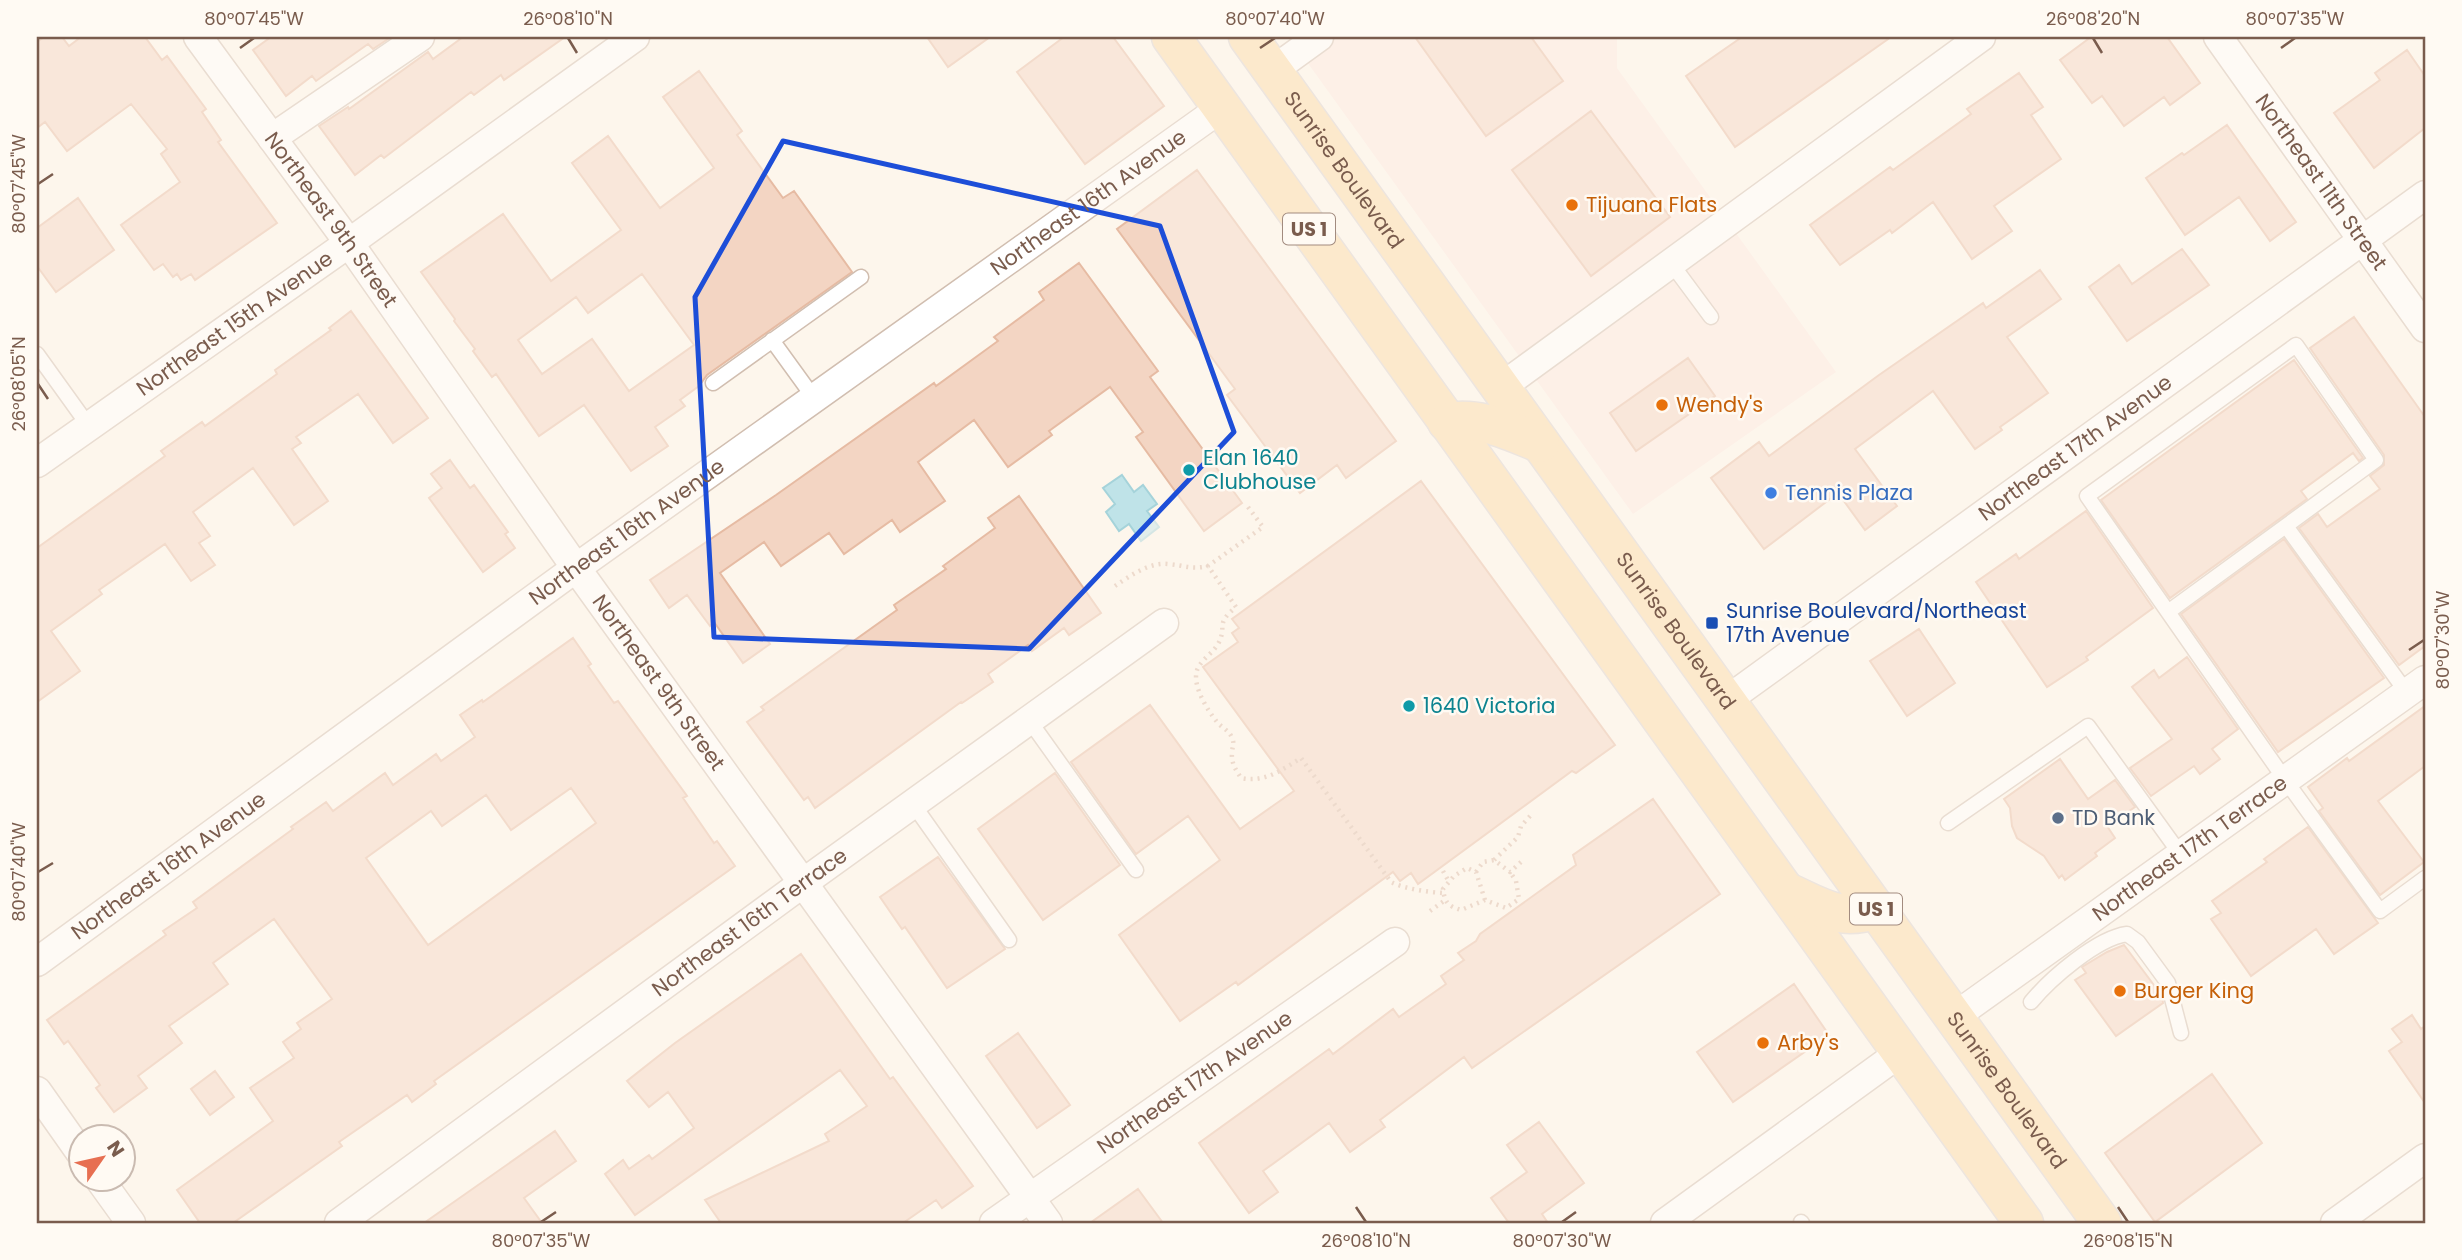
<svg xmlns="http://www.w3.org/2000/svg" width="2462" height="1260" viewBox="0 0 2462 1260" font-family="Poppins,sans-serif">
<rect width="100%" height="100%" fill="#fdf6ec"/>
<path fill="#fde8e0" d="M1289,37H1617V68L1836,372L1633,514Z"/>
<path fill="#bfe3e8" stroke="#a5d3da" stroke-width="2" d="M1122,475L1134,492L1143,485L1157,504L1147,511L1159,527L1141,541L1129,524L1119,531L1106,512L1115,504L1103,488Z"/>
<path fill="#f3d5c3" stroke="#e6bba3" stroke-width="2" fill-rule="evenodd" d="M44,37H62L69,46L81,37H145L162,60L167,56L206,109L202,112L221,140L218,142L277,223L195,280L191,274L181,280L177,274L173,277L163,264L154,270L121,225L180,182L161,154L167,149L131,104L67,151L45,122L37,128V42Z
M271,37H391L373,49L368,44L316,81L312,76L286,96L253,50Z
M463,37H565L504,80L501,75L474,95L471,92L384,158L381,155L355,175L319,126L348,107L349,109L428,52L433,59Z
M927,37H990L948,67Z
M1064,37H1113L1164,106L1085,164L1017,72Z
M1415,37H1531L1563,81L1486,136Z
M1742,37H1891L1735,147L1686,76Z
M2091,37H2167L2200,83L2170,105L2164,97L2124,126L2102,96L2092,103L2060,60Z
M2407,50L2425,76V128L2374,168L2334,113L2380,80L2375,73Z
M699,71L742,131L737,135L783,198L794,191L852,272L707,375L699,386L680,400L685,406L655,427L668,446L631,471L584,405L539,436L496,374L492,377L473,351L475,349L454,321L455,319L421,272L503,214L551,281L621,230L572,163L608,136L660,208L714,168L663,97ZM642,274L694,345L629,391L592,339L542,374L518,340L576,297L588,313Z
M2019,73L2043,107L2031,115L2061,159L1994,206L2012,231L1972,259L1933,202L1892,233L1890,230L1840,265L1810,225L1890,167L1893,170L1971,114L1967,109Z
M1591,111L1670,217L1591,276L1512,170Z
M2227,125L2296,222L2270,241L2239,197L2185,235L2146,178L2182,153L2184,155Z
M1197,170L1396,441L1346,478L1337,465L1300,493L1227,395L1235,389L1117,229Z
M78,198L114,250L56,292L37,266V228Z
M2182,249L2209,285L2127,341L2089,287L2119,265L2132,284Z
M1079,263L1158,371L1150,377L1242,503L1204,531L1136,437L1143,432L1110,387L1049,431L1052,435L1008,467L974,420L918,462L945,501L900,532L892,520L844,554L829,533L781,566L764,542L720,573L770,644L743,663L714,622L710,626L687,595L669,608L650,580L776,495L934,383L936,386L998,341L994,337L1044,300L1039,292Z
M2040,270L2061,299L2007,337L2048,393L2000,427L2002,430L1975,449L1933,391L1855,449L1897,506L1865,530L1838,493L1764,549L1711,478L1759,442L1769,456L1879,375L1983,303L1986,308Z
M351,311L428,418L393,443L358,394L296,437L301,443L292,449L328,501L294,525L253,468L193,512L210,536L199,543L215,565L191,581L165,544L99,590L102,594L51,631L80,671L37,702V548L165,456L161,451L202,422L205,426L277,374L275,370L331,330L329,328Z
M2354,317L2425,417V646L2399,665L2299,528L2318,514L2327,527L2380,489L2370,476L2384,465V455L2310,348Z
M1688,358L1715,396L1636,451L1610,413Z
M2294,360L2363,458L2359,461L2353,453L2301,491L2307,499L2170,598L2101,500Z
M450,460L470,488L474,485L508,532L505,534L515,548L483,572L429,498L442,488L431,474Z
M1421,481L1615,745L1576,773L1572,771L1418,884L1411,873L1400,881L1393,872L1238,985L1236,982L1180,1021L1119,935L1220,860L1188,816L1136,854L1071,762L1150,705L1240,829L1294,791L1203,667L1238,642L1232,633L1239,628L1232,619Z
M1019,496L1101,613L1069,635L1064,628L1032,651L1028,645L988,674L993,682L962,703L961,702L815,808L808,797L804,800L747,722L764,710L761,707L897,610L894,605L946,569L943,566L995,528L988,518Z
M2086,511L2153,608L2086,657L2088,660L2047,687L1976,582L2016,554L2019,559Z
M2284,539L2384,678L2278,752L2181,614Z
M1919,629L1955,683L1907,716L1870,661Z
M573,638L591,664L588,666L614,703L618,701L687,796L683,798L714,843L717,841L735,866L434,1081L436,1084L412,1102L407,1095L339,1142L342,1146L233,1223H200L177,1190L273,1121L250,1088L294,1058L283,1042L301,1029L297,1023L332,999L274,919L213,963L228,984L169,1026L182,1043L138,1076L147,1088L114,1112L96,1088L100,1085L68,1041L64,1044L47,1020L166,935L163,931L197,908L193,902L293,829L291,827L326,802L333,811L385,773L393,785L436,754L441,761L475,737L460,715L482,700L483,702ZM571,788L596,823L428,945L366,858L431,811L442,826L486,795L511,830Z
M2187,657L2238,729L2212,749L2220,759L2200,774L2194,766L2151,796L2130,768L2172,739L2132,687L2154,670L2159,678Z
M2425,706V766L2378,801L2424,862L2380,895L2319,811L2323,808L2308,787L2347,758L2349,761Z
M2060,759L2088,799L2115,780L2135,807L2107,826L2115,838L2095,853L2097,856L2065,880L2062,875L2059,878L2044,856L2017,838L2012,826L2010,808L2004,799Z
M1055,773L1120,865L1043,920L978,829Z
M1653,799L1720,894L1472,1068L1464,1057L1380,1120L1385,1127L1350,1152L1329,1123L1263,1171L1278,1192L1249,1213L1199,1143L1329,1049L1333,1054L1393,1009L1399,1017L1446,984L1441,976L1464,960L1458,953L1476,941L1480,934L1576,865L1573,855Z
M2308,827L2378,923L2334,954L2316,929L2251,976L2211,919L2221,913L2212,901L2267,862L2264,859Z
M938,857L1005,949L947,988L905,927L902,929L880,897Z
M2124,945L2162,996L2163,1003L2116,1036L2075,980L2086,973L2082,967L2107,952Z
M801,954L890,1079L893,1077L973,1186L942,1208L936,1200L903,1223H721L705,1200L829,1141L825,1134L867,1106L840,1070L635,1215L605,1174L623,1160L629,1169L649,1155L652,1159L694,1128L668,1092L649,1107L627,1081L675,1043Z
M1794,984L1829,1035L1733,1102L1697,1052Z
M2412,1015L2421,1029L2425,1026V1103L2389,1051L2402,1042L2392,1029Z
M1018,1033L1070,1105L1037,1128L986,1056Z
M215,1071L234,1097L210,1115L191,1089Z
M2212,1074L2262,1143L2155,1222L2105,1153Z
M1539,1122L1584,1183L1542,1214L1548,1223H1509L1491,1198L1527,1172L1507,1145Z
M555,1131L576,1161L524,1198L542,1223H424Z
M1138,1189L1163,1223H1090Z"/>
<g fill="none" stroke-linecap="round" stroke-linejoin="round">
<defs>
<path id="service" d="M1671,263L1711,317
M772,340L814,398
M37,354L88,425
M713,383L861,277
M2286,526L2407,693
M2168,612L2376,460L2296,345L2087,496L2286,781L2380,911L2425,878
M1029,720L1136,870
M913,804L1009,940
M1948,823L2088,726L2181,855
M2031,1002C2050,979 2097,938 2127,934L2138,942L2168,983L2181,1033
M1801,1222L1802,1223"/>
<g id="minor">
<path id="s1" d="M198,37L349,243L576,568L1048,1223"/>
<path id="s2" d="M2218,37L2425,328"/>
<path d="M1272,71L1319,37"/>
<path d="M272,138L420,37"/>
<path d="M1500,388L1981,37"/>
<path id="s3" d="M37,463L349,243L635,37"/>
<path id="s4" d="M1727,700L2425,195"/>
<path id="s5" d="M37,962L576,568L1221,108"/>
<path id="s6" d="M1954,1017L2425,680"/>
<path d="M37,1091L80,1152"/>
<path d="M100,1180L131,1223"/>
<path id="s7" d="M339,1223L803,883L1164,623"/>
<path id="s8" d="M994,1223L1395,942"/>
<path d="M1665,1223L1901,1052"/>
<path d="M2335,1223L2425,1158"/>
</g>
<g id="primary">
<path d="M1171,37L2024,1223"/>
<path id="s9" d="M1248,37L2102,1223"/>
<path d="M1447,422C1481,416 1508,431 1540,443"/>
<path d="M1787,892C1821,907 1839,922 1877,909"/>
</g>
</defs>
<use href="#service" stroke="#d1beb0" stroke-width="17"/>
<use href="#minor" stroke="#d1beb0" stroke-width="31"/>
<use href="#primary" stroke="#dad1cd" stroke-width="41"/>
<path stroke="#d9b8a5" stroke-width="4.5" stroke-dasharray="2 5" stroke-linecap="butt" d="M1248,507L1263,527L1208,566L1236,607C1214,625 1228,626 1218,644C1213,653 1202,659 1198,668C1190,683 1208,711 1217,722C1222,728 1229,730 1232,738C1235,744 1232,747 1232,753C1231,763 1236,770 1241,778C1264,783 1282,770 1301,758L1391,882C1405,889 1427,892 1443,893
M1115,586C1130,576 1149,562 1168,564C1183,565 1192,570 1208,566
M1521,862L1510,872L1494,860L1518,837L1521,826L1531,815
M1443,871L1449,882
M1476,872L1483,862L1494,860
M1485,900L1476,872L1467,868L1454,876L1443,889C1445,903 1448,906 1461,910L1485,900L1506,908L1519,899L1516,881L1510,872
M1430,911L1444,901"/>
<use href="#service" stroke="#fff" stroke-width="14"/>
<use href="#minor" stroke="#fff" stroke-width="28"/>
<use href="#primary" stroke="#fbd9a5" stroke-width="38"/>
</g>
<path d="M0 0H2462V1260H0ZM783,141L1160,226L1234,432L1029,649L714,637L695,297Z" fill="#fdf6ec" fill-opacity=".55" fill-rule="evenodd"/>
<path fill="none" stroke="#1d4ed8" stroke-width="5" stroke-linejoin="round" d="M783,141L1160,226L1234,432L1029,649L714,637L695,297Z"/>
<path fill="none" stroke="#7a5c4d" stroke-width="2.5" d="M568,38L577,53M2093,38L2102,53M240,48L254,38M1260,48L1275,38M2281,48L2295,38M38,184L53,174M38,384L48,399M2409,650L2424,640M38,872L53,863M1356,1207L1366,1222M2118,1207L2128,1222M541,1222L556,1212M1562,1222L1576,1212"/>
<g fill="#e8710a" stroke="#fffaf3" stroke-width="2.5">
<circle cx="1572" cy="205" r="7"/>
<circle cx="1662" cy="405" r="7"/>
<circle cx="2120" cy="991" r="7"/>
<circle cx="1763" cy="1043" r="7"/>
</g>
<g fill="#0f9aa8" stroke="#fffaf3" stroke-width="2.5">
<circle cx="1189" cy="470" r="7"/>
<circle cx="1409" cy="706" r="7"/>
</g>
<circle fill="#3f7fe0" stroke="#fffaf3" stroke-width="2.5" cx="1771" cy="493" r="7"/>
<rect fill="#1a4fb4" stroke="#fffaf3" stroke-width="2.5" x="1705" y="616" width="14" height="14" rx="3.5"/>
<circle fill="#5c6f8a" stroke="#fffaf3" stroke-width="2.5" cx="2058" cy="818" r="7"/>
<g text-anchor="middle" stroke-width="5" stroke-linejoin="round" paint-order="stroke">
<g fill="#fffaf3" stroke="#a28b7f" stroke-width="2">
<rect x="1283" y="213.5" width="52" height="31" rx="5"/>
<rect x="1850" y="893.5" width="52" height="31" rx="5"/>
</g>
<g font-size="19" font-weight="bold" fill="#7a5c4d">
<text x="1309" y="236">US 1</text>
<text x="1876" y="916">US 1</text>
</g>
<g font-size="21" fill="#7a5c4d" stroke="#fffaf3">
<text dy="7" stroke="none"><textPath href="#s9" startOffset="164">Sunrise Boulevard</textPath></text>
<text dy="7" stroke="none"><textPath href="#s2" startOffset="178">Northeast 11th Street</textPath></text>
<text dy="7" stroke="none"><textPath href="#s5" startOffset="1297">Northeast 16th Avenue</textPath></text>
<text dy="7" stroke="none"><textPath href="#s1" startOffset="226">Northeast 9th Street</textPath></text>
<text dy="7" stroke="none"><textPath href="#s3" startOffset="242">Northeast 15th Avenue</textPath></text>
<text dy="7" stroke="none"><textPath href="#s4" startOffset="430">Northeast 17th Avenue</textPath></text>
<text dy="7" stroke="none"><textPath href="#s5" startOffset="730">Northeast 16th Avenue</textPath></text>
<text dy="7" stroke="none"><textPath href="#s9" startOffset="732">Sunrise Boulevard</textPath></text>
<text dy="7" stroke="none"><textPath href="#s1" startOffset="793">Northeast 9th Street</textPath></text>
<text dy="7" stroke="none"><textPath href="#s6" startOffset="290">Northeast 17th Terrace</textPath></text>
<text dy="7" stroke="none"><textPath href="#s5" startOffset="163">Northeast 16th Avenue</textPath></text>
<text dy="7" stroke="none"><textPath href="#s7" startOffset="509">Northeast 16th Terrace</textPath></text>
<text dy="7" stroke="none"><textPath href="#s8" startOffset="245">Northeast 17th Avenue</textPath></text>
<text dy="7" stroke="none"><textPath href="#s9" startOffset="1298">Sunrise Boulevard</textPath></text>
</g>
<g font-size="21" fill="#c56008" stroke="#fffaf3" text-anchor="start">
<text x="1586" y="212">Tijuana Flats</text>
<text x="1676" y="412">Wendy's</text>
<text x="2134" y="998">Burger King</text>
<text x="1777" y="1050">Arby's</text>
</g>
<g font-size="21" fill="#0d838f" stroke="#fffaf3" text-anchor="start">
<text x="1203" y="465">Elan 1640<tspan x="1203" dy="24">Clubhouse</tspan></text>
<text x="1423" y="713">1640 Victoria</text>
</g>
<g font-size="21" fill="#366cbe" stroke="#fffaf3" text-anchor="start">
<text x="1785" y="500">Tennis Plaza</text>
</g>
<g font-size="21" fill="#164399" stroke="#fffaf3" text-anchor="start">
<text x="1726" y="618">Sunrise Boulevard/Northeast<tspan x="1726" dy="24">17th Avenue</tspan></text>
</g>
<g font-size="21" fill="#4e5e75" stroke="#fffaf3" text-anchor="start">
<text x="2072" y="825">TD Bank</text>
</g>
</g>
<rect width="2462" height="1260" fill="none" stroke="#fffaf3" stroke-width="77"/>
<g transform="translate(102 1158) rotate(56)"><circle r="33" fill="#fffaf3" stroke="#cabbb1" stroke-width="2"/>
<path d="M0-5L12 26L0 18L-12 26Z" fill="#e76f51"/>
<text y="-10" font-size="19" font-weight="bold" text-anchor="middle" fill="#7a5c4d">N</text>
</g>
<rect x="38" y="38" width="2386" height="1184" fill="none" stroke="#7a5c4d" stroke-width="2.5"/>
<g font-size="18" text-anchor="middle" fill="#7a5c4d">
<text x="254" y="25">80°07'45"W</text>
<text x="568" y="25">26°08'10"N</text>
<text x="1275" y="25">80°07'40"W</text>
<text x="2093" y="25">26°08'20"N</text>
<text x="2295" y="25">80°07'35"W</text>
<text transform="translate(19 184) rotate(-90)" y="6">80°07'45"W</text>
<text transform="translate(19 384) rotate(-90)" y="6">26°08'05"N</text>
<text transform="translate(2443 640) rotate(-90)" y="6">80°07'30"W</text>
<text transform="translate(19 872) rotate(-90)" y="6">80°07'40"W</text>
<text x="541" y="1247">80°07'35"W</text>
<text x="1366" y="1247">26°08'10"N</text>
<text x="1562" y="1247">80°07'30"W</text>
<text x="2128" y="1247">26°08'15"N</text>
</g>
</svg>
